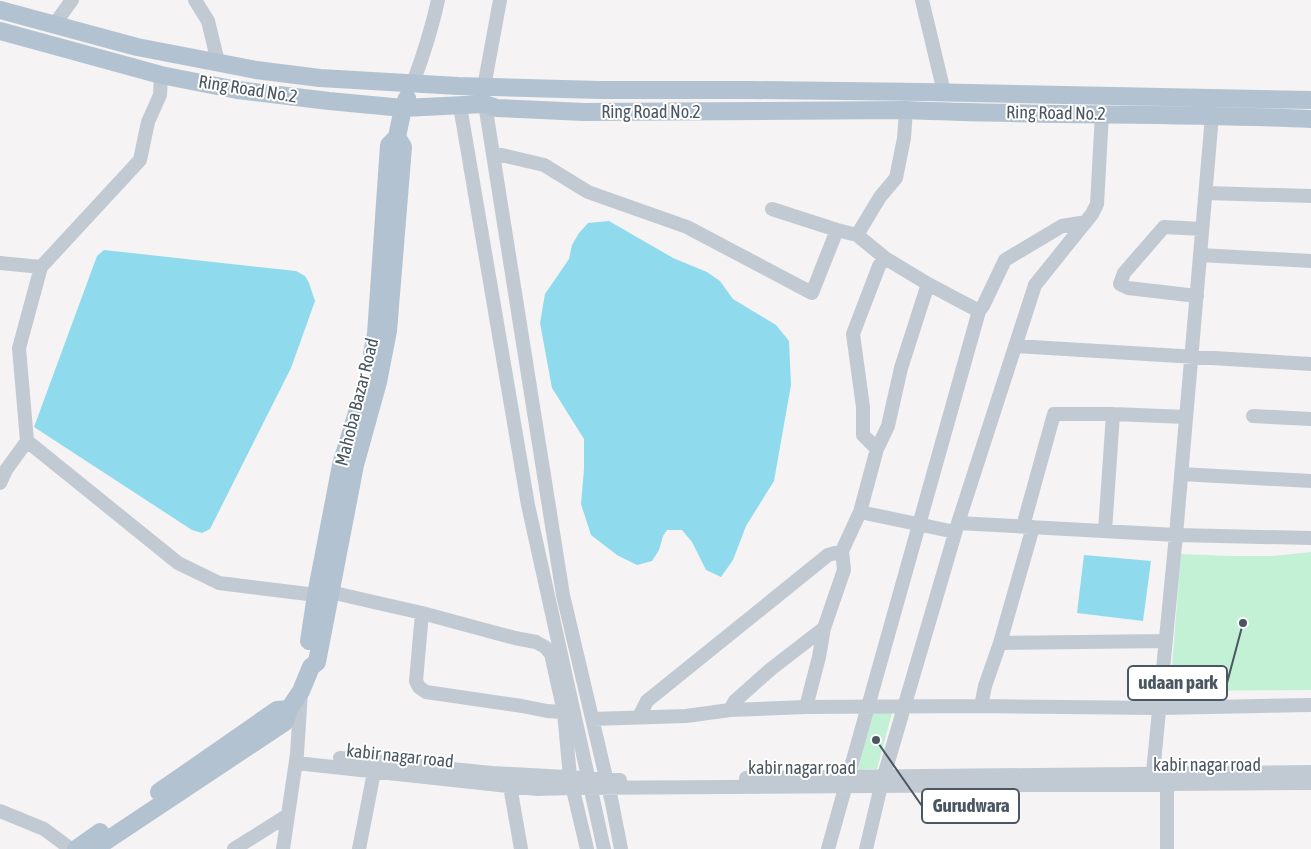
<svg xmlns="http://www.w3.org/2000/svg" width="1311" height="849" viewBox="0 0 1311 849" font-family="'Asap Condensed',sans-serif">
<rect width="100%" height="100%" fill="#f5f3f3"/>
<path fill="#c3f1d5" d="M1311,552V690L1170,691L1181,554L1231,556H1272Z
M871,711L892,713L877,769L858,770L862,749Z"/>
<path fill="#90daee" d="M609,221L673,258L707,272L720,281L733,299L776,325L789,341L791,385L774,481L746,526L733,560L721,577L706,570L692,542L682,530H667L663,536L659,550L652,561L637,565L617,555L591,535L581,504L584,469V439L552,388L540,323L545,294L569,259L572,245L579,233L588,223Z
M104,250L296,271L305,276L309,283L315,301L291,368L210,529L202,533L192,530L34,427L97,256Z
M1084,555L1151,561L1143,621L1077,613Z"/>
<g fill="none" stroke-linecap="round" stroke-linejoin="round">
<path stroke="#c1cad2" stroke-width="14" d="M195,0L208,21L218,62
M922,0L944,92
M54,25L72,0
M413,83C423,56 432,28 438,0
M484,87L500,0
M485,104L563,595L612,803L621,849
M460,106L528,505L604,849
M493,153L544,165L588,192L687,227L812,293L837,230
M1206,193L1311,196
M772,209L837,230L857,235L885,258L928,284L979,311
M857,235L880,197L896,178L904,138L906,110
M1200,255L1311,261
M0,263L41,267L140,160L148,122L160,95L161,75
M41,267L19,348L27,441L178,563L219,583L316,595L330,592L422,613L515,638L536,642L545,647L551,654L564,712
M1197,296L1128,288L1120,284L1124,273L1164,227L1202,229
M1015,346L1311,364
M1253,416L1311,419
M877,449L863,435V407L853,334L879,266L885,258
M1181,474L1311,481
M0,483L6,470L27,441
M860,512L955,532
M958,523L1035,285L1092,214L1097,204L1102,114
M1023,526L1054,414H1113L1186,417
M1105,531L1113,414
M422,613L416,681L419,687L426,692L522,706L547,711L564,712L570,777L587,849
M1000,643L1166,641
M981,706L1159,708L1311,705
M806,707L819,657L824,628
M730,710L735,701L771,669L824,628L844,570L842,551L860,512L877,449L888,426L901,368L928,284
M639,717L647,701L828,555L842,551
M592,719L686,716L730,710L806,707L981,706L985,686L1000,643L1033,527
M340,758L492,773L620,780
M296,763L537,789L572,788L1311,783
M746,778L1311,772
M1152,783L1176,535L1212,116
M510,786L521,849
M0,811L44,829L71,849
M234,849L288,815
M283,849L297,754L301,691
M359,849L374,772
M828,849L979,311L983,306L1005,260L1062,226L1086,222
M866,849L881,786L958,523L1176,535L1311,538
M1167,849V775"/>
<path stroke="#b3c2d1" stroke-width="18" d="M0,10L137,47L256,70L320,78L458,86L600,90H753L923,92L1311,100
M0,31L161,75L237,90L329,101L403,108L485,104L497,108L584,112L906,110C1041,116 1176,113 1311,119
M372,353L376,334L389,145L397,137L403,108L407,98
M309,641L316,595L341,465L360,403
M159,792L277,710L289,709
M76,849L100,832
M94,849L285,722L289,709L301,691L311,667L317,662L355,465L378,382L388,331L403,147L397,137"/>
</g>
<g text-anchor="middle" stroke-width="4" stroke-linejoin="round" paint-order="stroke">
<g font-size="18" fill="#4a5661" stroke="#fff">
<text transform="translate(248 89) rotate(9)" y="6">Ring Road No.2</text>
<text x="651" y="118">Ring Road No.2</text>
<text transform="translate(1056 113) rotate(1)" y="6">Ring Road No.2</text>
<text transform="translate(357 402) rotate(-76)" y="6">Mahoba Bazar Road</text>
<text transform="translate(400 756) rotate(6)" y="6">kabir nagar road</text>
<text x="1207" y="771">kabir nagar road</text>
<text x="802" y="774">kabir nagar road</text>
</g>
</g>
<path fill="none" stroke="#4a5661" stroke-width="2" d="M1243 623L1227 683M876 740L922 806"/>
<g fill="#4a5661" stroke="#fff" stroke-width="2">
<circle cx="1243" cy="623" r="5"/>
<circle cx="876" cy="740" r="5"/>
</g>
<g fill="#fff" stroke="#4a5661" stroke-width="2">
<rect x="1128" y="666" width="99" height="34" rx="5"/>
<rect x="922" y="789" width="97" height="34" rx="5"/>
</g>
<g font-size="19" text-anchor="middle" font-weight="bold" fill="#4a5661">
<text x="1178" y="689">udaan park</text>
<text x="971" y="812">Gurudwara</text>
</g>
</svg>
